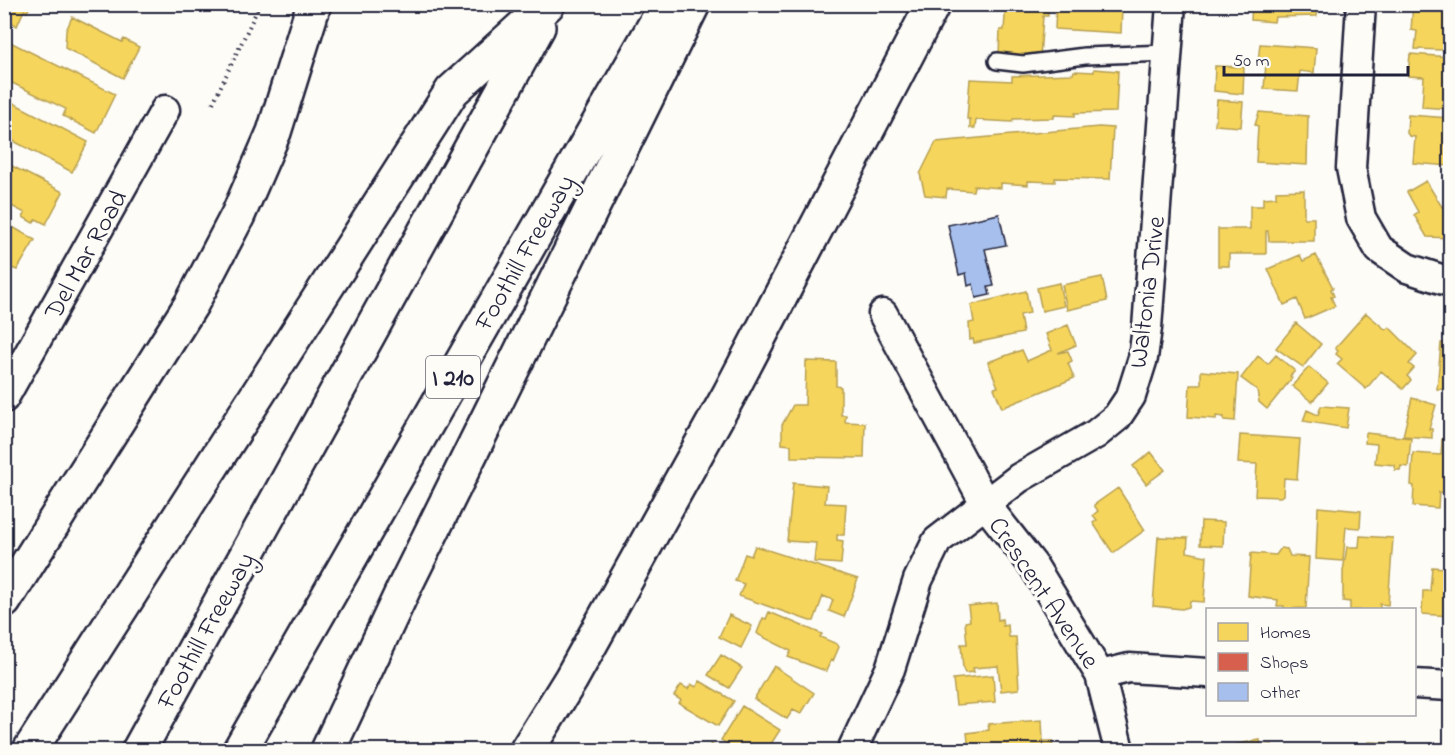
<svg xmlns="http://www.w3.org/2000/svg" width="1455" height="755" viewBox="0 0 1455 755" font-family="'Indie Flower',sans-serif">
<rect width="100%" height="100%" fill="#fdfcf7"/>
<filter id="ink" filterUnits="userSpaceOnUse"><feTurbulence type="fractalNoise" baseFrequency=".0167" numOctaves="2"/><feDisplacementMap in="SourceGraphic" scale="12" xChannelSelector="R" yChannelSelector="G"/><feConvolveMatrix kernelMatrix="1 2 1 2 8 2 1 2 1" color-interpolation-filters="sRGB"/></filter>
<g filter="url(#ink)">
<path fill="#f6d55c" stroke="#b69f52" stroke-width="1.5" d="M4,4H31L27,12L24,10L17,26L4,16Z
M1006,4H1048V16H1043L1040,57L999,54L1000,30H1004Z
M1056,4H1118V8H1122L1121,33L1055,29Z
M1252,4H1318L1317,16L1275,17L1274,22L1251,20Z
M1413,4H1450L1448,32H1445L1443,50L1415,49L1417,31L1411,30Z
M72,17L122,42L124,39L139,47L123,78L65,48L66,31Z
M4,39L115,94L96,133L63,116L66,109L4,79Z
M1260,44L1316,48L1314,73L1300,71L1298,91L1264,89L1266,63L1258,62Z
M1410,54L1450,57V109L1422,107L1424,77L1408,76Z
M1215,66L1244,67L1243,94L1214,91Z
M1094,69L1118,71L1116,112L1075,113V116L1054,115V118L1013,119L1012,122L976,120L975,128H970V119H967L970,79L1012,81V76L1073,74L1074,71L1094,72Z
M4,98L88,142L72,172L4,136Z
M1217,100L1243,102L1241,127L1215,125Z
M1259,112L1308,116L1307,165L1256,162L1258,126L1255,125Z
M1408,115L1450,118V142H1445V145H1450V166L1413,163L1415,137L1409,136L1407,133Z
M1099,127L1113,128L1110,179L1055,178V182L1028,181V185L1001,183V188L974,186L973,191L947,189L946,197L925,195L920,174L936,142Z
M4,162L63,192L46,224L36,219L33,223L23,217L25,213L4,202Z
M1426,181L1442,207L1450,202V238L1427,237L1414,215L1418,212L1407,192Z
M1304,190V218H1314V241H1269L1268,231H1266V254H1229V266H1218V229H1250V206H1263V198L1276,197V191Z
M4,222L35,240L17,270L4,265Z
M1300,255L1303,261L1316,255L1333,288L1331,289L1334,296L1331,297L1335,306L1305,319L1297,299L1284,305L1268,269Z
M1102,277L1107,301L1067,310L1062,285Z
M1059,283L1064,306L1042,311L1037,288Z
M1026,291L1030,313L1020,315L1023,333L974,343L973,339L970,340L969,323L974,322L971,305Z
M1366,313L1386,330L1389,327L1417,355L1409,364L1414,368L1407,376L1411,380L1403,389L1381,371L1366,389L1337,364L1342,359L1336,354L1338,351L1335,348Z
M1296,323L1321,344L1303,367L1276,348Z
M1068,325L1076,345L1058,353L1068,351L1072,361L1068,363L1074,378L1002,408L994,388L998,387L988,362L1022,350L1027,361L1052,350L1046,334Z
M1441,343L1450,344V390L1437,389Z
M1276,355L1295,371L1290,376L1292,378L1267,409L1259,402L1257,390L1241,378L1258,356L1268,364Z
M806,361L836,362V386L841,387V415H846L845,422L865,423L864,458L791,457V445L782,444V425L793,405H805Z
M1309,367L1328,383L1312,402L1292,386Z
M1201,371L1238,374L1235,421L1224,420V417L1216,416V419L1188,417L1190,385H1201Z
M1412,398L1436,405L1429,429H1432V438L1403,436Z
M1321,406L1349,408L1346,428L1303,421L1307,410L1318,415Z
M1366,433L1411,438L1408,467L1401,466L1400,470H1395V465L1375,463L1377,444L1365,443Z
M1240,435L1300,439L1297,479L1284,478L1283,495L1280,497L1255,496L1257,464L1238,463Z
M1442,439L1450,440V493L1439,492L1438,508L1413,506L1414,486L1411,485L1413,453L1441,455Z
M1151,452L1165,470L1146,484L1133,466Z
M793,483L827,486L825,503L846,504L844,535H837V540L843,541L841,564L814,562L816,543L787,541Z
M1118,488L1145,530L1113,553L1093,523L1097,520L1093,515L1098,511L1094,505Z
M1318,507L1361,511L1360,528L1346,527L1343,561L1316,559Z
M1201,521L1224,522L1223,546L1200,545Z
M1360,536L1393,538L1388,605L1380,604V610H1350V602L1343,601V571L1347,547H1359Z
M1158,537L1188,538L1187,552L1207,556L1204,602L1190,601L1189,607L1182,609L1153,606Z
M755,546L858,579L844,617L829,611L833,600L823,596L814,621H810L739,596L744,584L735,581L745,554L751,556Z
M1281,548L1287,549L1290,556L1309,557L1306,608L1284,609V606H1277L1278,600L1248,596L1251,553L1276,555Z
M1432,567L1444,568V573H1450V616L1422,614L1423,591H1430Z
M997,603L998,620L1002,619L1003,626L1008,625L1009,637H1016L1019,689L1001,691L998,666L973,668L974,672L965,673L963,669L961,644H967L965,622L970,621L968,606Z
M769,612L822,634L820,637L837,644L839,647L833,661L831,660L826,671L788,657L791,651L759,635L757,633L763,618L766,619Z
M729,615L752,626L741,648L719,637Z
M721,655L742,668L729,688L708,675Z
M774,666L814,693L801,714L793,710L787,719L754,699Z
M993,675L995,702L956,705L953,679Z
M700,681L734,701L718,726L679,703L681,700L674,696L681,685L688,689L691,684L696,687Z
M742,706L780,730L767,750H736L721,740Z
M1042,720L1043,741H1052L1053,750H969L967,733L989,730L988,724Z
M1260,740L1261,746L1272,745L1273,750H1222V747Z
M1369,742L1389,743V750H1351V748L1369,749Z
M711,744L718,749L722,750H706Z
M1437,747L1450,748V750H1436Z"/>
<path fill="#d6604d" stroke="#a04d48" stroke-width="1.5" d="M190,4H209L205,12Z"/>
<path fill="#a6bfec" stroke="#22223b" stroke-width="1.5" d="M999,214L1006,245L985,249L994,286L988,287L990,295L976,298L973,284L968,286L966,273L959,275L948,225Z"/>
<g fill="none" stroke-linecap="round" stroke-linejoin="round">
<defs>
<path id="lane" d="M997,61L1023,64L1085,56L1168,53"/>
<path id="street" d="M1361,4L1351,168L1361,218L1379,249L1407,268L1450,282
M883,314L986,505L1033,565L1100,675L1119,750
M4,398L165,110
M1100,675L1129,668L1208,673
M1414,684L1450,686
M852,750L890,669L918,580L937,541L1019,478L1096,434L1117,417L1131,396L1143,358L1147,328L1171,4"/>
<path id="highway" d="M4,601L192,303L238,215L274,132L314,4
M30,750L452,91L548,4
M139,750L538,27
M240,750L667,4
M328,750L404,588L693,4
M527,750L571,679L730,393L933,4"/>
</defs>
<use href="#lane" stroke="#22223b" stroke-width="20"/>
<use href="#street" stroke="#22223b" stroke-width="33"/>
<use href="#highway" stroke="#22223b" stroke-width="38"/>
<path stroke="#22223b" stroke-width="4" stroke-dasharray="1.5 4.5" stroke-linecap="butt" d="M213,103L260,4"/>
<use href="#lane" stroke="#fdfcf7" stroke-width="15"/>
<use href="#street" stroke="#fdfcf7" stroke-width="28"/>
<use href="#highway" stroke="#fdfcf7" stroke-width="33"/>
</g>
</g>
<g text-anchor="middle" stroke-width="6" stroke-linejoin="round" paint-order="stroke">
<rect fill="#fdfcf7" stroke="#646373" stroke-width="1.5" x="426" y="356" width="54" height="42" rx="4.5"/>
<g font-size="24" font-weight="bold" fill="#22223b">
<text x="453" y="385">I 210</text>
</g>
<g font-size="26" fill="#22223b" stroke="#fdfcf7">
<text transform="translate(524 252) rotate(-60)" y="9">Foothill Freeway</text>
<text transform="translate(85 254) rotate(-61)" y="9">Del Mar Road</text>
<text transform="translate(1146 292) rotate(-83)" y="9">Waltonia Drive</text>
<text transform="translate(1045 592) rotate(56)" y="9">Crescent Avenue</text>
<text transform="translate(205 630) rotate(-61)" y="9">Foothill Freeway</text>
</g>
</g>
<rect width="1455" height="755" fill="none" stroke="#fdfcf7" stroke-width="24"/>
<rect x="12" y="12" width="1431" height="731" fill="none" stroke="#22223b" stroke-width="2" filter="url(#ink)"/>
<rect x="1206" y="608" width="210" height="108" fill="#fdfcf7" stroke="#a5a5ac" stroke-width="1.5"/>
<rect x="1218" y="623" width="30" height="18" fill="#f6d55c" stroke="#a5a5ac" stroke-width="1.5"/>
<text x="1260" y="638" font-size="18" fill="#22223b">Homes</text>
<rect x="1218" y="653" width="30" height="18" fill="#d6604d" stroke="#a5a5ac" stroke-width="1.5"/>
<text x="1260" y="668" font-size="18" fill="#22223b">Shops</text>
<rect x="1218" y="683" width="30" height="18" fill="#a6bfec" stroke="#a5a5ac" stroke-width="1.5"/>
<text x="1260" y="698" font-size="18" fill="#22223b">Other</text>
<path d="M1224 66v9h184v-9" fill="none" stroke="#22223b" stroke-width="3"/>
<text x="1233" y="66" font-size="18" fill="#22223b" stroke="#fdfcf7" stroke-width="4.5" paint-order="stroke">50 m</text>
</svg>
